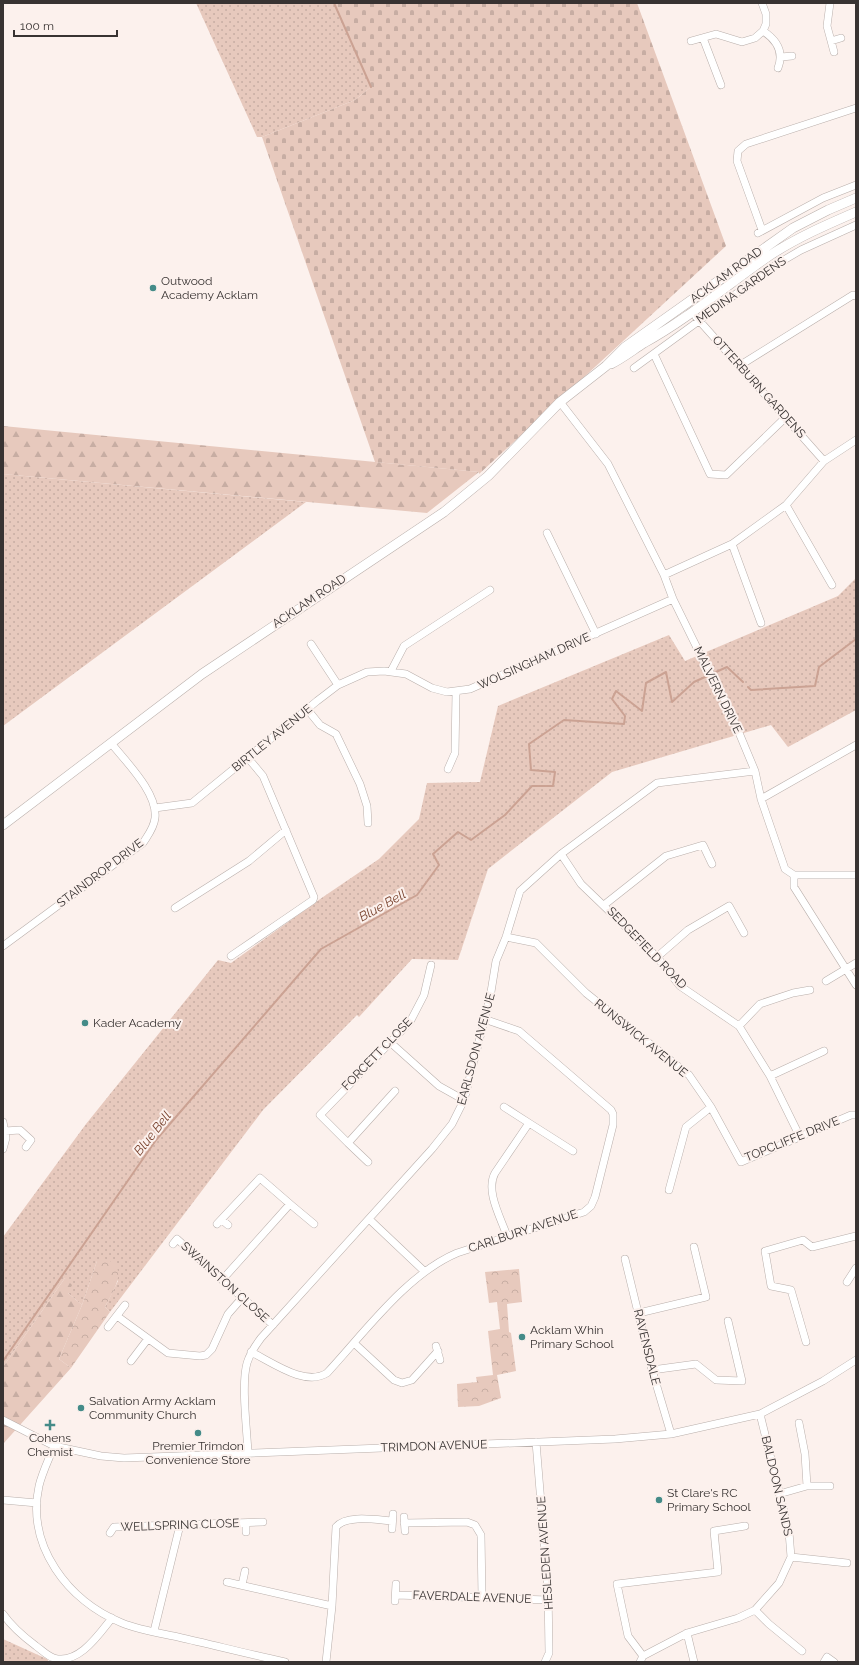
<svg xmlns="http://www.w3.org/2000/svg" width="859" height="1665" viewBox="0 0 859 1665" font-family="Raleway,sans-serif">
<defs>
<pattern id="grass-dots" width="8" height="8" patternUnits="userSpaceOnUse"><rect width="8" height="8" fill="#e7c9bd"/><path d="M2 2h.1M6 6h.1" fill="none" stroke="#c7ada3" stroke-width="1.8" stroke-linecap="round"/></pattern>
<pattern id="forest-firs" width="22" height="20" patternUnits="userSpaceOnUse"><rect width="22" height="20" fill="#e7c9bd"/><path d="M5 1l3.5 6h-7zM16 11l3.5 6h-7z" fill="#c7ada3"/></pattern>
<pattern id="cemetery-stones" width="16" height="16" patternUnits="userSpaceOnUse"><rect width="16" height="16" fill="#e7c9bd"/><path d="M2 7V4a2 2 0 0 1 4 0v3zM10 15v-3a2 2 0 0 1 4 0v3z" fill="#c7ada3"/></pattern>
<pattern id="park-crowns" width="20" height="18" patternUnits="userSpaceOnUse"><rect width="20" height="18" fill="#e7c9bd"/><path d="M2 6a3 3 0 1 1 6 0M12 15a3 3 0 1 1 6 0" fill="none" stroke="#c7ada3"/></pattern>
</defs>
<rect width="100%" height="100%" fill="#fcf1ed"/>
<path fill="url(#grass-dots)" d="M196,3H334L371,87L355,100L262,137H257Z
M3,474L306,502L3,726Z
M856,578V710L788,747L771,725L612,772L488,869L458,960L412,959L359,1017L357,1015L263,1110L110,1312L105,1307L118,1281L97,1261L82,1305L68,1293L65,1278L3,1367V1237L86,1124L218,960L231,963L323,897L379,859L419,819L427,783L480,782L498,706L669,635L685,661L838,596Z
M3,1639L47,1659L49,1662H3Z"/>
<path fill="url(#forest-firs)" d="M3,426L479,472L427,513L3,474Z
M65,1278L72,1285L68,1293L82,1305L59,1359L71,1368L3,1444V1367Z"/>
<path fill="url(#cemetery-stones)" d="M334,3H637L726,246L479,474V472L375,462L262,137L355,100L371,87Z"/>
<path fill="url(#park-crowns)" d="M102,1258C132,1265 113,1291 105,1307L110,1312L71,1368L59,1359L82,1305L97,1261Z
M519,1269L522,1302L507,1304L509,1332L511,1333L516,1371L497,1375L501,1398L479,1406L458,1407L457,1384L477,1382L476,1377L493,1375L488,1331L500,1329L497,1302L489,1303L485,1272Z"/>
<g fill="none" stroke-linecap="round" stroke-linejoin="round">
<path stroke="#cba293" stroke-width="2" d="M334,3L371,87
M748,687L751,690L815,686L819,667L856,639
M3,1361L156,1140L321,949L417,895L439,865L433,854L458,832L471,840L505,815L532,786H553L555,772L531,770L529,744L564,720L624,724L625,716L612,699L616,691L642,711L646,683L666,672L672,702L694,682L727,667L743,682"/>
<defs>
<path id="minor" d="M830,3L827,26L834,52
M763,31C777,40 784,52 778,68
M703,38L721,85
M691,41L716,34L742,42L755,38L763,31L766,24V14L762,3
M831,41L841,38
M781,57L792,56
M762,230L737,161L738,151L746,144L856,108
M758,233L823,198L856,185
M696,317L824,461
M654,354L710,474L726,475L786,417
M739,366L853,295L856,296
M634,368L777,264L801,250L856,225
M560,402L608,464L664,575L673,599L703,660L727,704L755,771L761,799L785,869L794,875
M786,505L832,585
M547,533L596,634
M732,544L761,623
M664,575L732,544L786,505L824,461L856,440
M311,644L338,685
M391,671L404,646L490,590
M307,709L320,725L336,734L360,784L367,806L368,823
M448,769L455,753L456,692
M761,799L856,745
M155,808L192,803L317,701L338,685L367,672L384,671L406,674L432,688L447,692L470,689L673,599
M561,854L581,884L657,957L680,986L739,1026L770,1076L800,1137
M794,875V887L856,985
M794,875H856
M604,905L666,856L703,845L712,864
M175,908L249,861L286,830
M506,937L536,943L586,993L689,1075L711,1107L686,1127L669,1190
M3,946L143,843C148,835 154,828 155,818C158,793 126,762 111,743
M231,956L313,900L314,897L263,776L248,758
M657,957L688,930L729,906L744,933
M826,981L856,963
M739,1026L760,1004L793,993L810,990
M391,1043L439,1086L464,1100
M770,1076L824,1051
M395,1091L348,1143L320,1115L410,1022L424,995L431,965
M504,1107L529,1123
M711,1107L741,1162L851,1115H856
M3,1122L6,1138L3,1149
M5,1131L20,1130L31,1140L26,1147
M348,1143L368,1162
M290,1204L314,1224
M369,1219L424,1271
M222,1220L228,1225
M217,1224L260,1178L290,1204L222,1280
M507,1236C501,1218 485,1191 495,1173L529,1123L573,1151
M173,1244L177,1239L273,1325
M625,1259L652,1370L671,1434
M847,1282L856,1268
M639,1313L706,1297L694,1247
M117,1316L168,1353L200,1356L206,1355L212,1349L228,1314L242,1298
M108,1327L125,1305
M806,1342L791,1290L771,1286L765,1251L803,1240L812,1247L856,1236
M354,1343L394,1380L402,1383L412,1380L438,1351
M436,1346L440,1360
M251,1352C272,1362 305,1387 327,1373C365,1332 407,1274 457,1253L584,1212L591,1206L595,1197L613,1125V1114L611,1110L519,1031L484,1019
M131,1361L147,1340
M652,1370L696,1364L716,1380L742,1381L728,1321
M3,1420L54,1446L101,1456L124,1458L615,1439L671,1434L760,1414L823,1381L856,1360
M536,1442L548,1589L549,1653L545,1662
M54,1446C49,1459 42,1473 39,1486C26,1546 68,1601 122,1623C140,1630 159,1633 178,1637C213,1645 249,1654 285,1662
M248,1453C247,1430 241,1384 247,1363C250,1353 255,1346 261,1338L432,1149L452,1124L464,1100L490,998L496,961L506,937L520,891L561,854L657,783L755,771
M807,1486H830
M779,1494L807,1486L805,1454L799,1423
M3,1500L37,1503
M404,1517L405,1531
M404,1523L467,1522L475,1525L481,1535L482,1597
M392,1529L393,1514
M246,1532V1523
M110,1533L114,1527L263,1522
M791,1557L847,1563
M227,1582L332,1606
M242,1585L245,1571
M396,1595L549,1600
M395,1601L396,1584
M755,1610L769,1624L802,1651
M3,1614C12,1627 24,1637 36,1646C42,1650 47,1656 54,1658C79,1665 99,1634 112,1618
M154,1631L180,1525
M687,1633L694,1662
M643,1656L628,1636L617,1584L718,1572L714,1531L745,1526
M326,1662L332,1606L336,1527C346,1514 378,1520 392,1521
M640,1662L643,1656L687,1633L738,1618L755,1610L779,1583L791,1557L789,1532L760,1414
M824,1662L827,1657L834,1662"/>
<path id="major" d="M611,364C623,358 633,350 644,343C689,318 727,285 769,256C796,238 826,225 856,212
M3,825L202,674L444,512L488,476L560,402L606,366L625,347L793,228L828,210L856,198"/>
</defs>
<use href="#minor" stroke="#b9afab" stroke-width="8"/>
<use href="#major" stroke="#b9afab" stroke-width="10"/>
<use href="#minor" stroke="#fff" stroke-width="7"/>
<use href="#major" stroke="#fff" stroke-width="9"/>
</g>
<g fill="#448b88" stroke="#fcf1ed" stroke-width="1.5">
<circle cx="153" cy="288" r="4"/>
<circle cx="85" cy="1023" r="4"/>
<circle cx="522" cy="1337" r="4"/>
<circle cx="81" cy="1408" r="4"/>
<path d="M48 1419h4v4h4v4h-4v4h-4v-4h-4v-4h4z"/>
<circle cx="198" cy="1433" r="4"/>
<circle cx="659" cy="1500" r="4"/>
</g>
<g text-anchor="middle" stroke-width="4" stroke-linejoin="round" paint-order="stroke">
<g font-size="12" fill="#383332" stroke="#fcf1ed">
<text transform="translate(726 275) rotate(-36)" y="4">ACKLAM ROAD</text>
<text transform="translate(741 290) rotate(-35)" y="4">MEDINA GARDENS</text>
<text transform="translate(759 387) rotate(48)" y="4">OTTERBURN GARDENS</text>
<text transform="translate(309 601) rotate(-34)" y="4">ACKLAM ROAD</text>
<text transform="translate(534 661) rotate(-24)" y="4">WOLSINGHAM DRIVE</text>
<text transform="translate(718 690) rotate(64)" y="4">MALVERN DRIVE</text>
<text transform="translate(272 738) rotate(-39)" y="4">BIRTLEY AVENUE</text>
<text transform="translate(100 873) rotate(-37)" y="4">STAINDROP DRIVE</text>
<text transform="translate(647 948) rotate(46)" y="4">SEDGEFIELD ROAD</text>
<text transform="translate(641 1038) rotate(39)" y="4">RUNSWICK AVENUE</text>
<text transform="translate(476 1049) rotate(-75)" y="4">EARLSDON AVENUE</text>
<text transform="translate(377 1054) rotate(-46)" y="4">FORCETT CLOSE</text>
<text transform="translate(792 1139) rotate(-22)" y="4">TOPCLIFFE DRIVE</text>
<text transform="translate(523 1231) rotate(-18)" y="4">CARLBURY AVENUE</text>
<text transform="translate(225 1282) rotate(42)" y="4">SWAINSTON CLOSE</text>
<text transform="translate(647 1347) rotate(76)" y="4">RAVENSDALE</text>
<text transform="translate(434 1446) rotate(-2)" y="4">TRIMDON AVENUE</text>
<text transform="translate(777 1486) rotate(77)" y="4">BALDOON SANDS</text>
<text transform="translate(180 1525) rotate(-2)" y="4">WELLSPRING CLOSE</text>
<text transform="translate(545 1553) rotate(-94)" y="4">HESLEDEN AVENUE</text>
<text transform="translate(472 1597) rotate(2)" y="4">FAVERDALE AVENUE</text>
</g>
<g font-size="12" fill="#383332" stroke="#fcf1ed" text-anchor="start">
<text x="161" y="285">Outwood<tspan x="161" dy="14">Academy Acklam</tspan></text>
<text x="93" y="1027">Kader Academy</text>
<text x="530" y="1334">Acklam Whin<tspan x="530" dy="14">Primary School</tspan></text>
<text x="89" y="1405">Salvation Army Acklam<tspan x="89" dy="14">Community Church</tspan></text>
<text x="50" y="1442" text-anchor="middle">Cohens<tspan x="50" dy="14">Chemist</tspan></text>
<text x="198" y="1450" text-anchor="middle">Premier Trimdon<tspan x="198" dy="14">Convenience Store</tspan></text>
<text x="667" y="1497">St Clare's RC<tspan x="667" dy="14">Primary School</tspan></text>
</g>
<g font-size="13" font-style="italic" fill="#79432e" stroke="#fcf1ed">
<text transform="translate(382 905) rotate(-29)" y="5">Blue Bell</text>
<text transform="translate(152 1133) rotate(-52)" y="5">Blue Bell</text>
</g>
</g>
<rect width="859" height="1665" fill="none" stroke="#383332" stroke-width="8"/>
<path d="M14 30v6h103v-6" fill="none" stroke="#383332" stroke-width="2"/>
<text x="20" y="30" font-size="12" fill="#383332" stroke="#fcf1ed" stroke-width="3" paint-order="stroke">100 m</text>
</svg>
